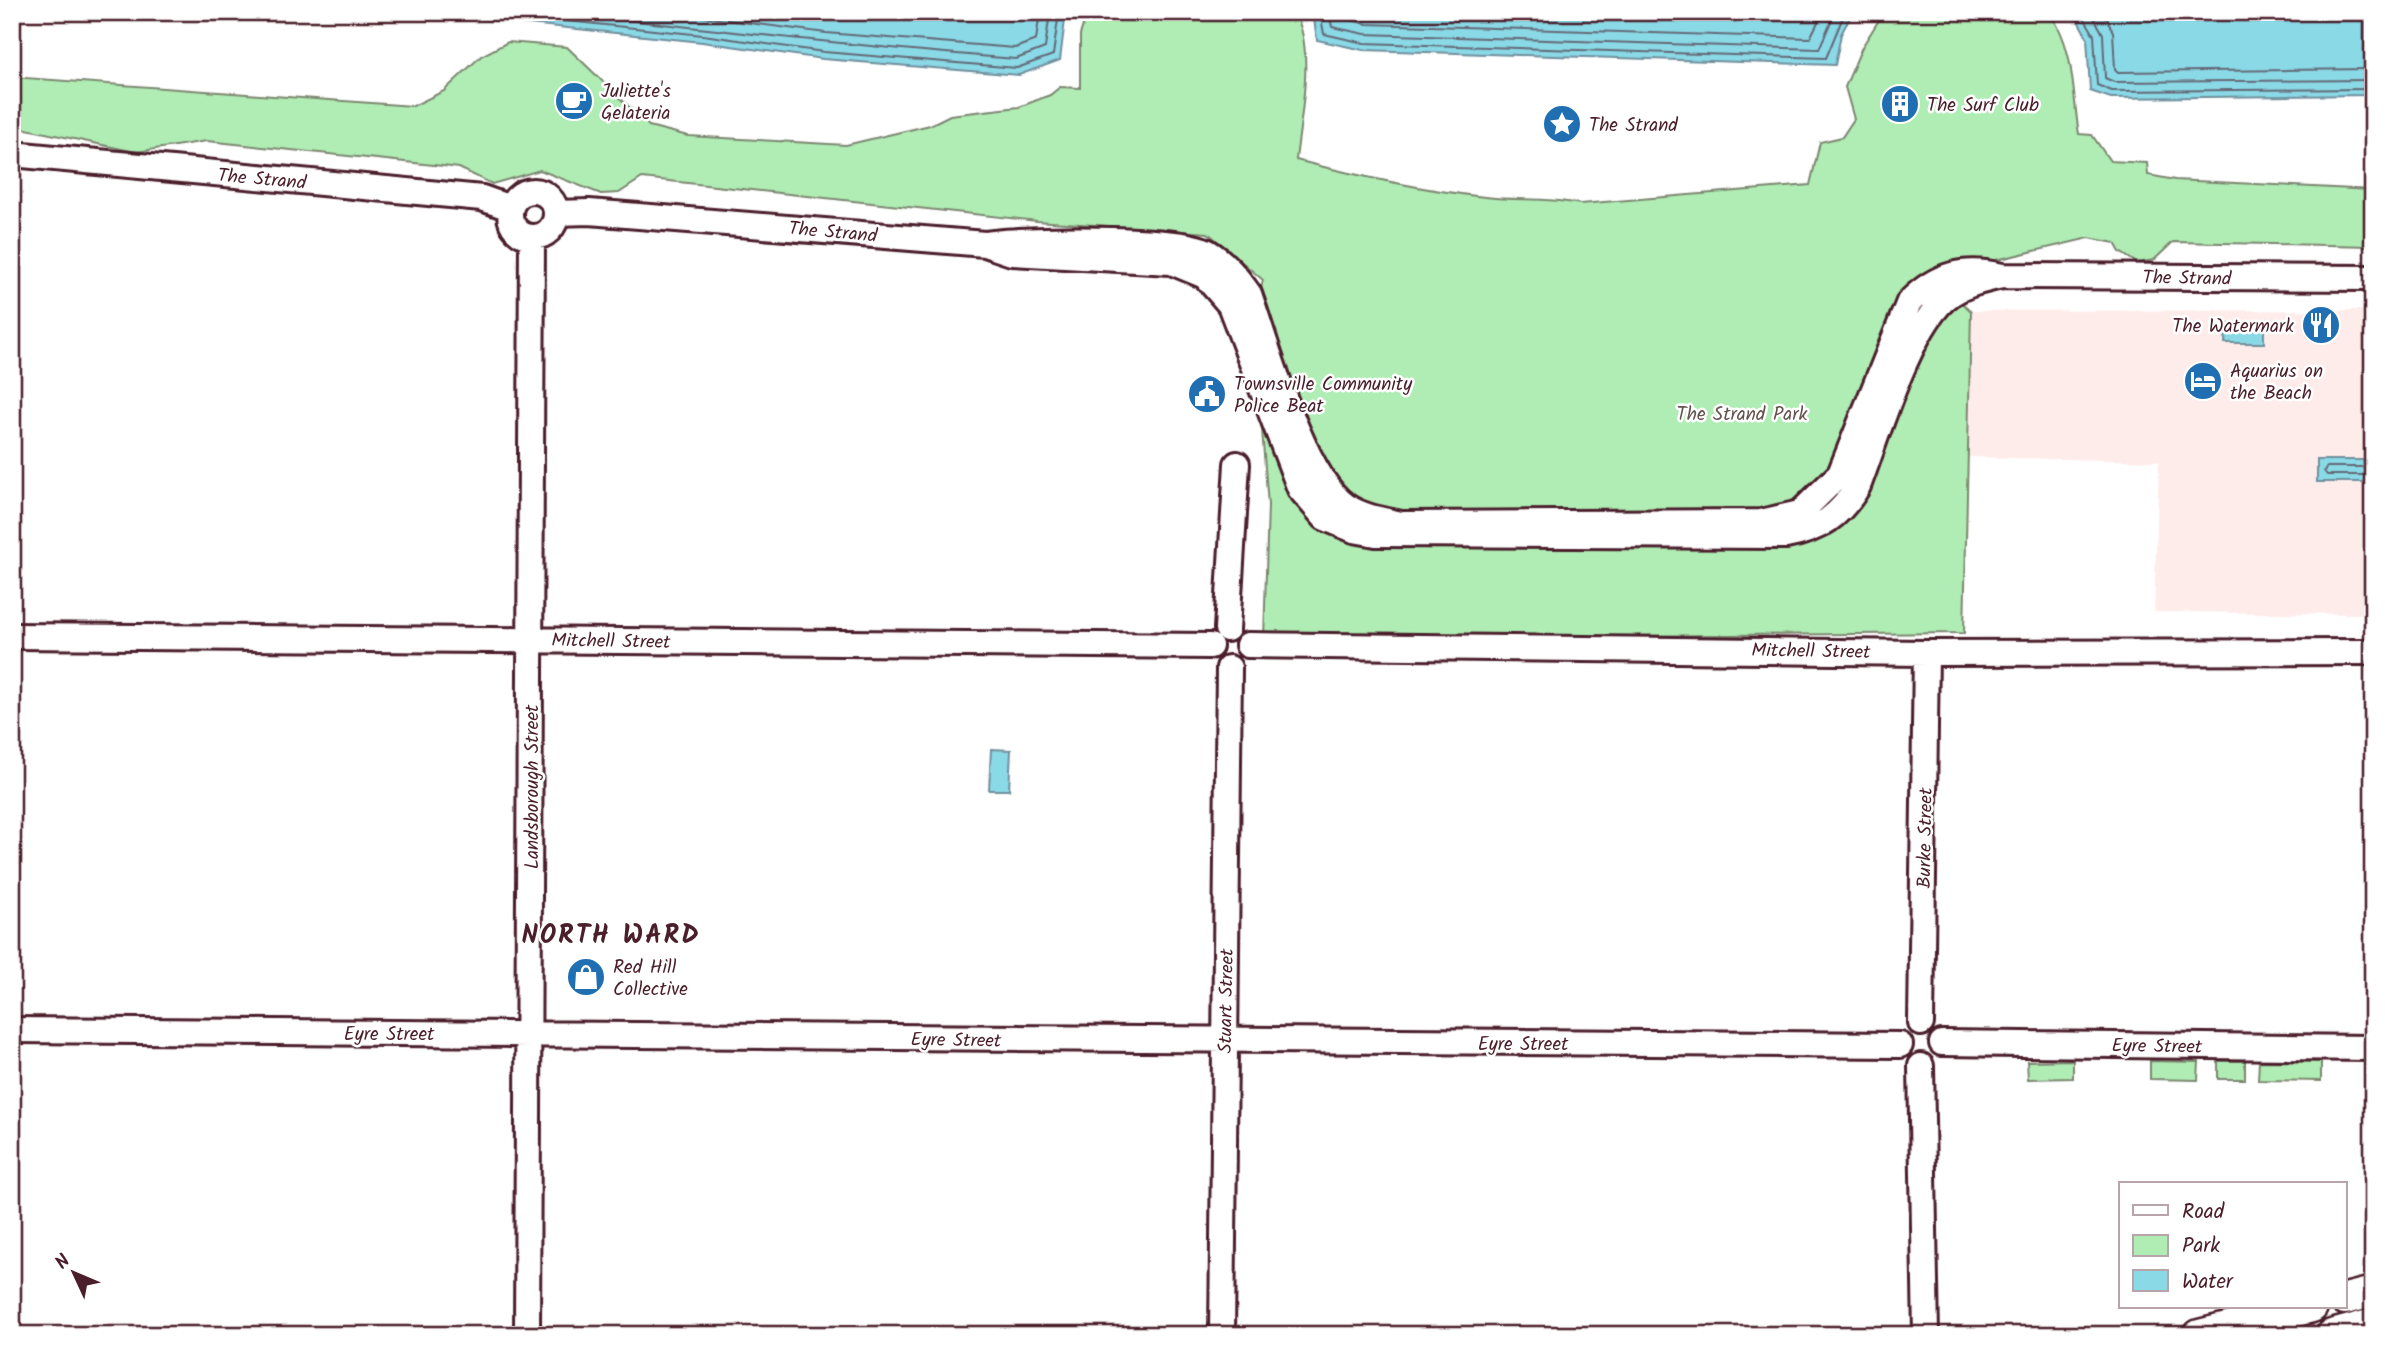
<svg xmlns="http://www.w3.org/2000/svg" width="2385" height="1347" viewBox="0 0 2385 1347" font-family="Kalam,sans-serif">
<rect width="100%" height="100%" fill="#fff"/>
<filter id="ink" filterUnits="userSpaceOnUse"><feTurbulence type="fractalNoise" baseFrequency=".0143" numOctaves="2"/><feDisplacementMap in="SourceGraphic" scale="14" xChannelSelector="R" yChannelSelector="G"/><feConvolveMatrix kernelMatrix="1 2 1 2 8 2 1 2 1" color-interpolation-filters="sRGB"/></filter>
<g filter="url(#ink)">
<path fill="#feeceb" d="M2373,310V614L2154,612L2159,461L1968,457L1971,311Z"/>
<path fill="#afedb4" stroke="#7c8670" stroke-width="2" d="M1087,12H1294C1316,47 1300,120 1296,160C1358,176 1421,190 1485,197C1518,201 1546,197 1580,204L1810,185L1820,142L1842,137L1854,119L1845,87L1862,47L1884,12H2049C2075,47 2072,92 2079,134L2092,135L2110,161L2147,163L2148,175L2175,180L2373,190V246L2173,242L2154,260L2137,263L2120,252L2115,243L2089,238L1992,261L1961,262L1932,276L1971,311L1964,633L1264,639L1268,505L1253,318L1263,280L1208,233L1037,221L642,178L619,193L601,194L540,170L492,184L459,168L443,166L207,141L136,152L12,126V77L413,106L444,91L481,56L508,42L567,47L649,126L688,136L846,145L930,125L950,115L1019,107L1050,95L1060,87L1080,88V35Z
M2073,1060V1078L2028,1079L2027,1061Z
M2150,1061L2199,1062L2198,1080L2150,1079Z
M2218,1061H2245V1079H2218Z
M2259,1061L2321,1062V1081L2258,1080Z"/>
<path fill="#8ad9e7" stroke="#708f9c" stroke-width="2" d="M414,12H1066L1060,60L1019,75L823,59L702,42Z
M1313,12H1853L1841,34L1835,65L1363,50L1317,40Z
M2073,12H2373V95L2111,98L2090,91L2087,37Z
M2226,324H2264V343H2225Z
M2317,460H2373V482H2317Z
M991,749L1011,750L1009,790H989Z"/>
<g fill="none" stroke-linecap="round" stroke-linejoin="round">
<path stroke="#646976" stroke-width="2" d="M477,12L703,35L824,52L1017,68L1053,55L1059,12
M555,12C709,29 862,47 1016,59L1045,48L1050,12
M665,12L826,33L1015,48L1036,40L1040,12
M1320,12L1324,34L1364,43L1826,58L1845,12
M1329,12L1332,27L1365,34L1819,49L1835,12
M1339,12L1342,18L1367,24L1810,38L1823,12
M2081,12L2094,35L2097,85L2112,91L2373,89
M2091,12L2103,34L2105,78L2114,82L2373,80
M2103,12L2113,32L2115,69L2118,72L2373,69
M2373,467H2327L2324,471L2327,475H2373"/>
<defs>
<path id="minor" d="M12,154L482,198L510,208
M510 214a23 23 0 1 1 46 0a23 23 0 1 1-46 0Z
M556,213L589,212L985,244
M2002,276C1984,280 1966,284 1951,294C1910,322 1877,437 1858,486C1840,516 1820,530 1786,536L1376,534L1354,530L1325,518L1300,489L1230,305L1205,276L1171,262L1012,253L985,244C1020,238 1181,236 1208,252C1225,262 1238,279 1249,294C1268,348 1302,474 1346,506C1362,517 1383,520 1402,524L1761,522L1800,513L1840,474L1909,302C1937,274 1964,267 2002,276L2373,278
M1227,629L1237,464
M12,636L1210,646
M1248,645L1926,653L2373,652
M1921,1023L1926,653
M12,1030L1900,1045
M1942,1043L2373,1048
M1921,1066L1926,1335
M527,1335L532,238
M1222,1335L1229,668"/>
<path id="major" d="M2345,1299L2373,1292
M2199,1335L2312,1307
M2332,1335L2373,1324"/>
</defs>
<use href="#minor" stroke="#4a1f2b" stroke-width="30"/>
<use href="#major" stroke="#4a1f2b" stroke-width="35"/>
<use href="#minor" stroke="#fff" stroke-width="24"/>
<use href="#major" stroke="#fff" stroke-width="30"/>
</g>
</g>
<defs>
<symbol id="cafe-disc" viewBox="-11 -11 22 22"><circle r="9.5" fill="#1f6fb2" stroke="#fff"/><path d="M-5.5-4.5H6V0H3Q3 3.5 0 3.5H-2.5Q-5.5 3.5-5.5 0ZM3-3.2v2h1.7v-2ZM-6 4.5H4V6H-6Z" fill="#fff"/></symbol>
<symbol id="building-disc" viewBox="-11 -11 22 22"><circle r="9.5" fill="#1f6fb2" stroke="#fff"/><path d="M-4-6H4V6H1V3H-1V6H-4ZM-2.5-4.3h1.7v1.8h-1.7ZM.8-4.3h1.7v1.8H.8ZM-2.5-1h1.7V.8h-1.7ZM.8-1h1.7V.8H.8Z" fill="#fff"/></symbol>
<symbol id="sight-disc" viewBox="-11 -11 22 22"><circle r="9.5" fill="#1f6fb2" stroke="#fff"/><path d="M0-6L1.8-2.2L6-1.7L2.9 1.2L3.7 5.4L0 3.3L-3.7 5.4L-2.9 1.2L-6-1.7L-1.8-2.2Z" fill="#fff"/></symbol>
<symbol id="restaurant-disc" viewBox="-11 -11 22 22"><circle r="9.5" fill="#1f6fb2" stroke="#fff"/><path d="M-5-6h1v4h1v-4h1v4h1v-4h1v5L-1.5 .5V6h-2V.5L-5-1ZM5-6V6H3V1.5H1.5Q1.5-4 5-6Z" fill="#fff"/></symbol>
<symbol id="hotel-disc" viewBox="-11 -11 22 22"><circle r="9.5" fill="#1f6fb2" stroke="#fff"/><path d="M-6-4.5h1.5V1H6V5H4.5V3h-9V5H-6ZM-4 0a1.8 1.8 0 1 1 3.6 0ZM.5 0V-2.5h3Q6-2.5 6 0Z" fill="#fff"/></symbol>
<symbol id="civic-disc" viewBox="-11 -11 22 22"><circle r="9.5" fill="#1f6fb2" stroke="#fff"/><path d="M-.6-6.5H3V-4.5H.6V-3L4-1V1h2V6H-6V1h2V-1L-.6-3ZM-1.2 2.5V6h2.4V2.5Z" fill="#fff"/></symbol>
<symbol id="shop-disc" viewBox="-11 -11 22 22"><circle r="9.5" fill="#1f6fb2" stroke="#fff"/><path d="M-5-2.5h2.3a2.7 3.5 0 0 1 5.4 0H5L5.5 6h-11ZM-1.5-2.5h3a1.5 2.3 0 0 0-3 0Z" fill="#fff"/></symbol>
</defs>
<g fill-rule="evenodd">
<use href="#cafe-disc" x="552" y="79" width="44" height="44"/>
<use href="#building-disc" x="1878" y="82" width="44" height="44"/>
<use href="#sight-disc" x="1540" y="102" width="44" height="44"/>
<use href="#restaurant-disc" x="2299" y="303" width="44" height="44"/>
<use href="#hotel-disc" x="2181" y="359" width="44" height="44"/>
<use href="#civic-disc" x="1185" y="372" width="44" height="44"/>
<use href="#shop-disc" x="564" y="955" width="44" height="44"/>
</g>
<g text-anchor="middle" stroke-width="5" stroke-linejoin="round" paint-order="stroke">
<g font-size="19" fill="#4a1f2b" stroke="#fff" text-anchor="start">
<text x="601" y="97">Juliette's<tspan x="601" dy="22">Gelateria</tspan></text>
<text x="1927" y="111">The Surf Club</text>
<text x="1589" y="131">The Strand</text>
<text x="2294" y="332" text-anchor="end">The Watermark</text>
<text x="2230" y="377">Aquarius on<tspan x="2230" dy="22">the Beach</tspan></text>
<text x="1234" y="390">Townsville Community<tspan x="1234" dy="22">Police Beat</tspan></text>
<text x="613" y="973">Red Hill<tspan x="613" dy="22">Collective</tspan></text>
</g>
<g font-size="19" fill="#4a1f2b" stroke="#fff">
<text transform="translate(262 178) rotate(5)" y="7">The Strand</text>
<text transform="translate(833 231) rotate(5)" y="7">The Strand</text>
<text transform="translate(2187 277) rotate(1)" y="7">The Strand</text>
<text transform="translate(611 640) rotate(1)" y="7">Mitchell Street</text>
<text transform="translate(1811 650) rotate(1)" y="7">Mitchell Street</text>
<text transform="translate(531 787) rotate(-90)" y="7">Landsborough Street</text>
<text transform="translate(1924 838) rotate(-89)" y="7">Burke Street</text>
<text transform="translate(1225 1001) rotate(-89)" y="7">Stuart Street</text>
<text x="389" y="1040">Eyre Street</text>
<text transform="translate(956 1039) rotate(1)" y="7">Eyre Street</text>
<text x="1523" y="1050">Eyre Street</text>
<text transform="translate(2157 1045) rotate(1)" y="7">Eyre Street</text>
</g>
<g font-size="19" fill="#63524d" stroke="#fff">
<text x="1742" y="420">The Strand Park</text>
</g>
<g font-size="26" font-weight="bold" letter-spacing="2" fill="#4a1f2b" stroke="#fff">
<text x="611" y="943">NORTH WARD</text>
</g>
</g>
<rect width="2385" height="1347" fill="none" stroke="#fff" stroke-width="42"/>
<rect x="21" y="21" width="2343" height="1305" fill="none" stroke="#4a1f2b" stroke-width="2.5" filter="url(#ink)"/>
<rect x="2119" y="1182" width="228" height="126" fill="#ffffff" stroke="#b7a5aa" stroke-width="2"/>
<rect x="2133" y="1205" width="35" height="10" fill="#ffffff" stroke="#b7a5aa" stroke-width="2"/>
<text x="2182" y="1218" font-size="21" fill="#4a1f2b">Road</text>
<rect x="2133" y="1235" width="35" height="21" fill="#afedb4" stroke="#b7a5aa" stroke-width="2"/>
<text x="2182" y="1252" font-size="21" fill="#4a1f2b">Park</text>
<rect x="2133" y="1270" width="35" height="21" fill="#8ad9e7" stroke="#b7a5aa" stroke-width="2"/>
<text x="2182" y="1288" font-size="21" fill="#4a1f2b">Water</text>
<g transform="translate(74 1273) rotate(314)" stroke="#ffffff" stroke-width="5" paint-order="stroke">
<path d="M0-5L12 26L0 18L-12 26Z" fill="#4a1f2b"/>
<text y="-10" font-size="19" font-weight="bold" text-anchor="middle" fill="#4a1f2b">N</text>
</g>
</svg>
